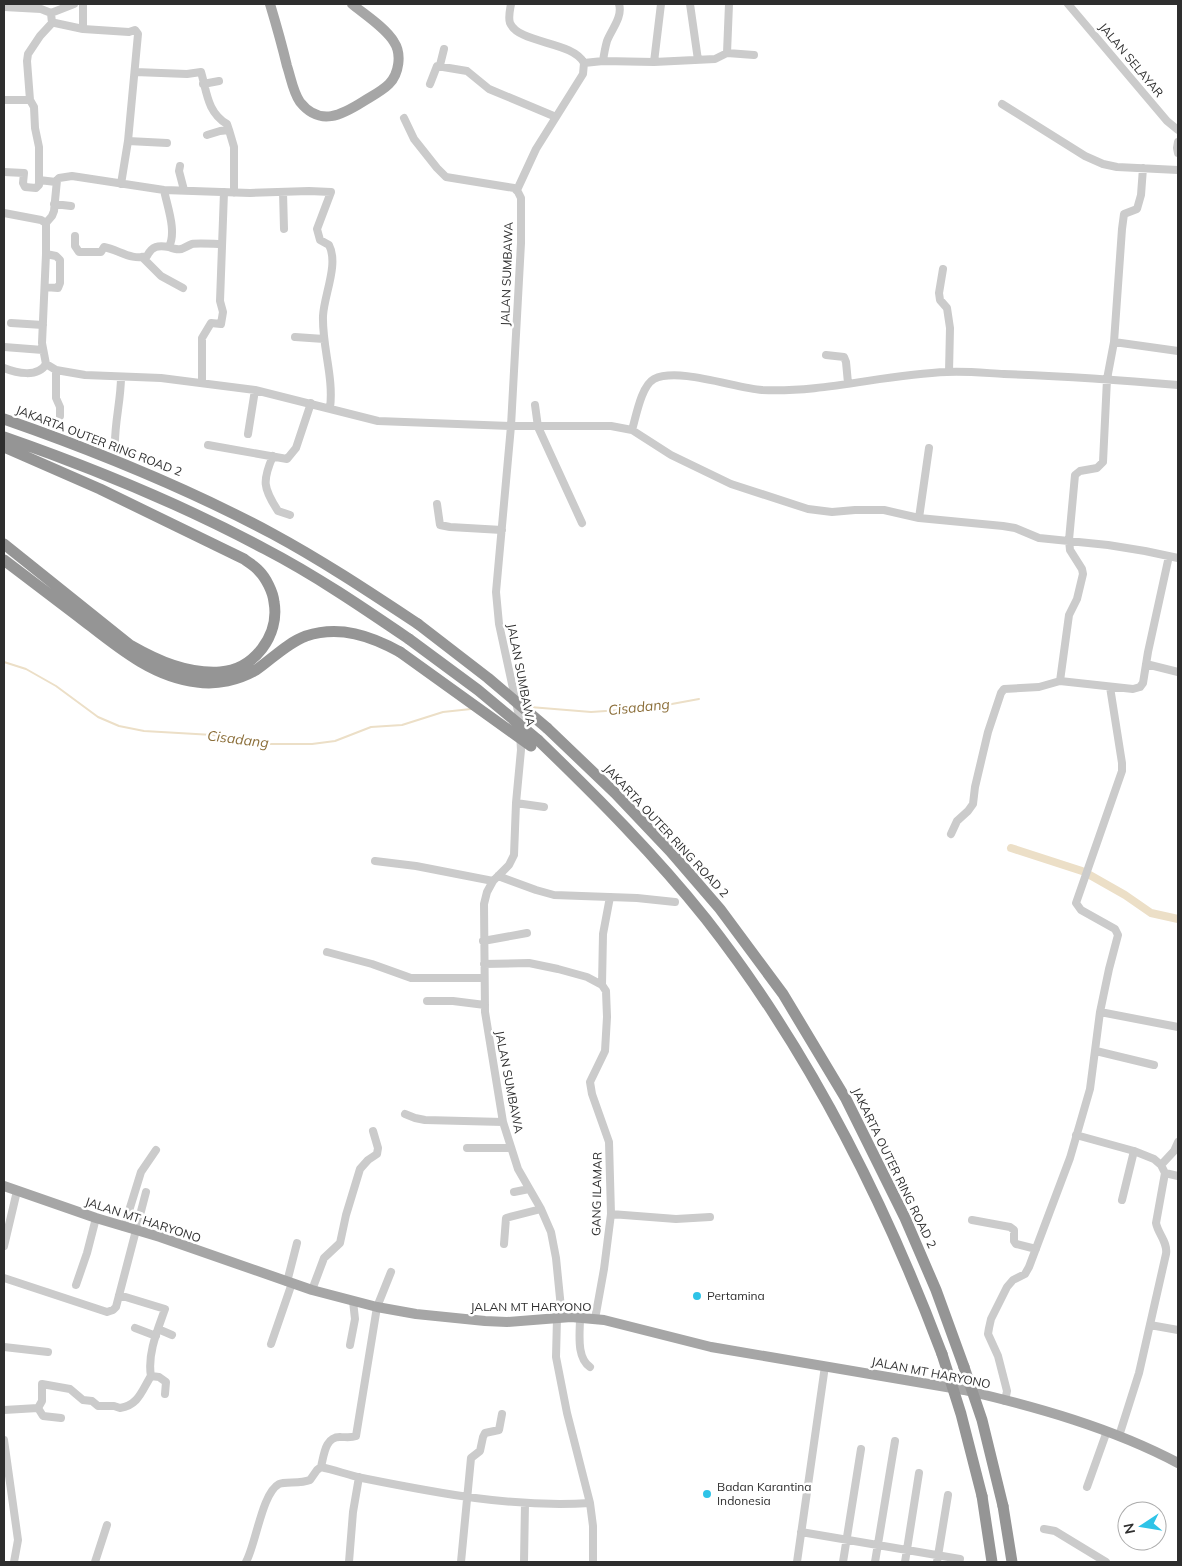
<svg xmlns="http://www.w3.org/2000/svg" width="1182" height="1566" viewBox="0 0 1182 1566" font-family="Mulish,sans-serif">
<rect width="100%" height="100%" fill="#fff"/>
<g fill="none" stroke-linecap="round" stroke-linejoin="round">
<path stroke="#ecdfc7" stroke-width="2" d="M4,662L26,669L56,686L98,717L119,726L144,731L213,735L266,744H312L335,741L371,727L402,725L443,712L471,709
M530,707L591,712L650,708L699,699"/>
<path stroke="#ecdfc7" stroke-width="8" d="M1011,848L1082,871
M1088,874L1125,895L1151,913L1178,919"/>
<path stroke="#cbcbcb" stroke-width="8" d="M83,4V29
M511,4C510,10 508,17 510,23C519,44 573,41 584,63L583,74L536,149L517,190
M690,4L698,60
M1068,4L1167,121L1178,130
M4,7L41,9L51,13L52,23
M51,13L74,4
M727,53L729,4
M603,61C604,54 605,48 607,41C611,30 623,17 619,4
M654,62L661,4
M584,63L603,61L654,62L715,59L727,53L754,55
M440,65L444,49
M135,72L187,74L201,72C207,92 207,112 227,124L229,130
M203,84L219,81
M430,84L437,66L467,71L489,89L556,117
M4,100H30
M1002,104L1085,156L1103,164L1117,167L1178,170
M404,118L414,139L437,168L446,177L514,188L518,192L521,198V243L511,426L496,592L499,624L519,716L521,750L516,803L514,855L509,865L493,881L487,892L484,904L485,1012L503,1122L518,1169L541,1209L551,1232L556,1258L562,1318
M207,135L220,131L229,130L234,147V193
M128,141L167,143
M1178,142L1177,148L1178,153
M180,166L179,171L184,190
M4,172L24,173L23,183L25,187L36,188L39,185V180L56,182
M39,180V147L35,128L34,107L30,100L27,61L28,54L40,36L52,23H55L83,29L129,32L135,30L138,34L128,141L121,184
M283,192L284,229
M54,204L71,206
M4,213L41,220L46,223V254L42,343L46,364L56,370L85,375L161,378L255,390L378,421L511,426H611L632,430L671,455L731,484L808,509L832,512L855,510H884L919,518L1003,526L1015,528L1039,538L1108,545L1145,551L1178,558
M46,223L52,216L54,211L57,180L59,178L72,176L164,190L250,193L309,191L331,192L317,229L320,240L329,245C339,264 324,295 323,316C322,347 334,377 330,408
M75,236V246L79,252H101L104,247C119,250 132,261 147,256C152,246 158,245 169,247C177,231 167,206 164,190
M169,247C182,252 182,248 192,244C197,243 215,244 221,244
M142,257L161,276L183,288
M943,269L939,293L940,300L947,308L950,328L949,372
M45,287L58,288L60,283V260L56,256L46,254
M11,323L43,325
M295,337L324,339
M1114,342L1178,351
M4,347L43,350
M826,355L844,357L846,362L848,383
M4,368C16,373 38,378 46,364
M56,370V398L60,407V416
M202,383V338L211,323L221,324L223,312L220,301L224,192
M535,405L538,427L582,523
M632,430C636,417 641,386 654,379C678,367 735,388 762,390C824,393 885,374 947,372C966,371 985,373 1004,374C1062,376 1120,380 1178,385
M248,434L255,390
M208,445L287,459L296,448L311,403
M115,448C114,424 121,401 121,377
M273,456C262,481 263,488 278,511L290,515
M437,504L440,525L450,527L502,530
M919,518L929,448
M1146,664L1178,672
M1060,681L1069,615L1077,599L1083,574L1082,569L1070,550L1069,540L1075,475L1080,471L1097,468L1103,462L1107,379L1114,342L1122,229L1124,214L1137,209L1141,195L1143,168
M516,803L544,807
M951,834L957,821L968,811L973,804L975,787L988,732L1001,693L1004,689L1039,687L1060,681L1133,689L1140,687L1143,683L1148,652L1169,556
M375,861L416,866L493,881
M498,876L536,890L554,895L637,898L675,902
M483,941L527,933
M327,952L372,964L411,978H484
M484,964L529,963L558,969L587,977L602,985L606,991L607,1017L605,1051L590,1082L592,1094L609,1142L611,1214L604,1269L595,1319
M602,985L603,934L610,897
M427,1001H453L485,1005
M1100,1012L1178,1027
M1096,1051L1154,1065
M405,1114L415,1118L425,1120L503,1122
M1076,1135L1134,1151L1154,1159L1161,1165L1165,1173L1156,1223C1158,1234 1168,1242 1166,1254L1139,1373L1119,1436
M467,1148H511
M1161,1165L1174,1151L1178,1142
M1165,1173L1178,1176
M514,1192L529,1189
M1122,1200L1134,1151
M611,1214L676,1219L710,1217
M972,1220L1010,1227L1014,1230V1241L1016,1244L1036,1249
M124,1227L141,1172L156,1150
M504,1244L506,1218L541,1209
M4,1246L17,1191
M4,1278L107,1312L113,1310L116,1307L146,1192
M287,1282L297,1243
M76,1285L87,1253L96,1218
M312,1290L324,1258L340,1243L346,1215L360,1169L368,1160L377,1154L378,1148L373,1131
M119,1295L165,1309C158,1329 147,1354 151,1376
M557,1318L556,1357L567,1413L590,1503L593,1526V1562
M580,1318C580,1333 576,1357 590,1367
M1150,1325L1178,1330
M135,1328L156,1336
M158,1329L172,1335
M271,1344L292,1283
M350,1345L355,1319L353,1301
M4,1347L48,1352
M1005,1401L1007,1391L998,1356L988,1334L989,1328L991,1319L1007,1287L1013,1280L1025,1274L1029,1267L1070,1158L1090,1089L1100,1012L1109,969L1118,935L1115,929L1081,910L1076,903L1122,771V763L1110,687
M38,1408L42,1401V1384L70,1389L83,1400L92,1401L98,1406H114L120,1408C139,1405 142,1390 151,1376L159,1377L166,1382L165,1394
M4,1410L38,1408L43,1416L61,1418
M4,1440L18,1540L14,1562
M321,1467C324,1455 325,1436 341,1437C346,1437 351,1438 356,1436L377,1307L391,1272
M1087,1487L1107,1431
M1044,1529L1055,1531L1106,1562
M801,1532L960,1559
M95,1562L107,1525
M246,1562C256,1544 262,1493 279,1484C285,1481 300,1484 310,1480L317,1470L321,1467C335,1470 348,1475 362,1478C437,1493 513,1508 590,1503
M349,1562L353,1512L359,1477
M461,1562L471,1458L480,1451L483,1437L485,1433L499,1430L502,1414
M524,1562L525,1503
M797,1562L825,1366
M843,1562L861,1449
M875,1562L895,1441
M905,1562L919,1473
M937,1562L948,1495"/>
<path stroke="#a6a6a6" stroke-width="10" d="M270,4C276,24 282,45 287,66C291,78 293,92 300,102C320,127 342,115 364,101C372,96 382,91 389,84C399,74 402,54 394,42C386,28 364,14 352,4
M4,1186L96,1218L160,1237L312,1290L377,1307L416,1314L485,1321L507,1322L571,1317L604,1320L711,1347L964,1390C1037,1407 1112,1428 1178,1463"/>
<path stroke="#959595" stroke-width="11" d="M4,419C96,451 187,488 273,534C323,561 371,593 418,624
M4,437C93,468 181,504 265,549C315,575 362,607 409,639
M4,447L100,489L244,559C249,563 255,566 259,571C266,578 273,592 274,602C280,635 254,670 220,672C187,674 158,661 130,645L4,544
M4,560C29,579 54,598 79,617C114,644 151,677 197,682C217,685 239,680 256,670C272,659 287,643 306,636C340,625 371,636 400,652
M547,728L615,793L670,851L720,909L783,994L846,1099L905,1218L936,1290L964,1367
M538,740C597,797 655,855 706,919C808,1049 884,1200 942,1354
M982,1496L992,1562
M1003,1506L1012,1562"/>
<path stroke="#959595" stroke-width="11" d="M418,624L488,678L547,728
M409,639L478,690L538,740
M400,652L531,746
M942,1354L961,1414L982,1496
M964,1367L982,1420L1003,1506"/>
</g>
<g fill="#2ec3e7" stroke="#fff" stroke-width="2">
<circle cx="697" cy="1296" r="5"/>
<circle cx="707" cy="1494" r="5"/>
</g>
<g text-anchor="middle" stroke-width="5" stroke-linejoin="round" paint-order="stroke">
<g font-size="12" fill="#2e2e2e" stroke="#fff">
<text transform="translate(1131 60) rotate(50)" y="4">JALAN SELAYAR</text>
<text transform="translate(507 274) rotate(-88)" y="4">JALAN SUMBAWA</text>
<text transform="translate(99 441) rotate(21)" y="4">JAKARTA OUTER RING ROAD 2</text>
<text transform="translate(521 675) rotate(79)" y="4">JALAN SUMBAWA</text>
<text transform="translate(666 831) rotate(47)" y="4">JAKARTA OUTER RING ROAD 2</text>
<text transform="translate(509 1082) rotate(79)" y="4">JALAN SUMBAWA</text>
<text transform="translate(894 1168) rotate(64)" y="4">JAKARTA OUTER RING ROAD 2</text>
<text transform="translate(597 1194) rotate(-89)" y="4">GANG ILAMAR</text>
<text transform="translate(143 1220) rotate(18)" y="4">JALAN MT HARYONO</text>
<text x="531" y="1311">JALAN MT HARYONO</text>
<text transform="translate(931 1373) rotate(11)" y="4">JALAN MT HARYONO</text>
</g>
<g font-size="12" fill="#2e2e2e" stroke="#fff" text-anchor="start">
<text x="707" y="1300">Pertamina</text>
<text x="717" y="1491">Badan Karantina<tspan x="717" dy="14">Indonesia</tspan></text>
</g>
<g font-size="14" font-style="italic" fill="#8b6e39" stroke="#fff">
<text transform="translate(639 707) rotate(-6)" y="5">Cisadang</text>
<text transform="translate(238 739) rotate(7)" y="5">Cisadang</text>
</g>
</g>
<rect width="1182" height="1566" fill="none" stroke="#2e2e2e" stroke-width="10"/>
<g transform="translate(1142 1526) rotate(258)"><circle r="24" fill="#ffffff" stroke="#ababab"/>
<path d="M0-4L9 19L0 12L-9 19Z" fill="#2ec3e7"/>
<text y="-8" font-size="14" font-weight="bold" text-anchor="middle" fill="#2e2e2e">N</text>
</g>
</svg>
